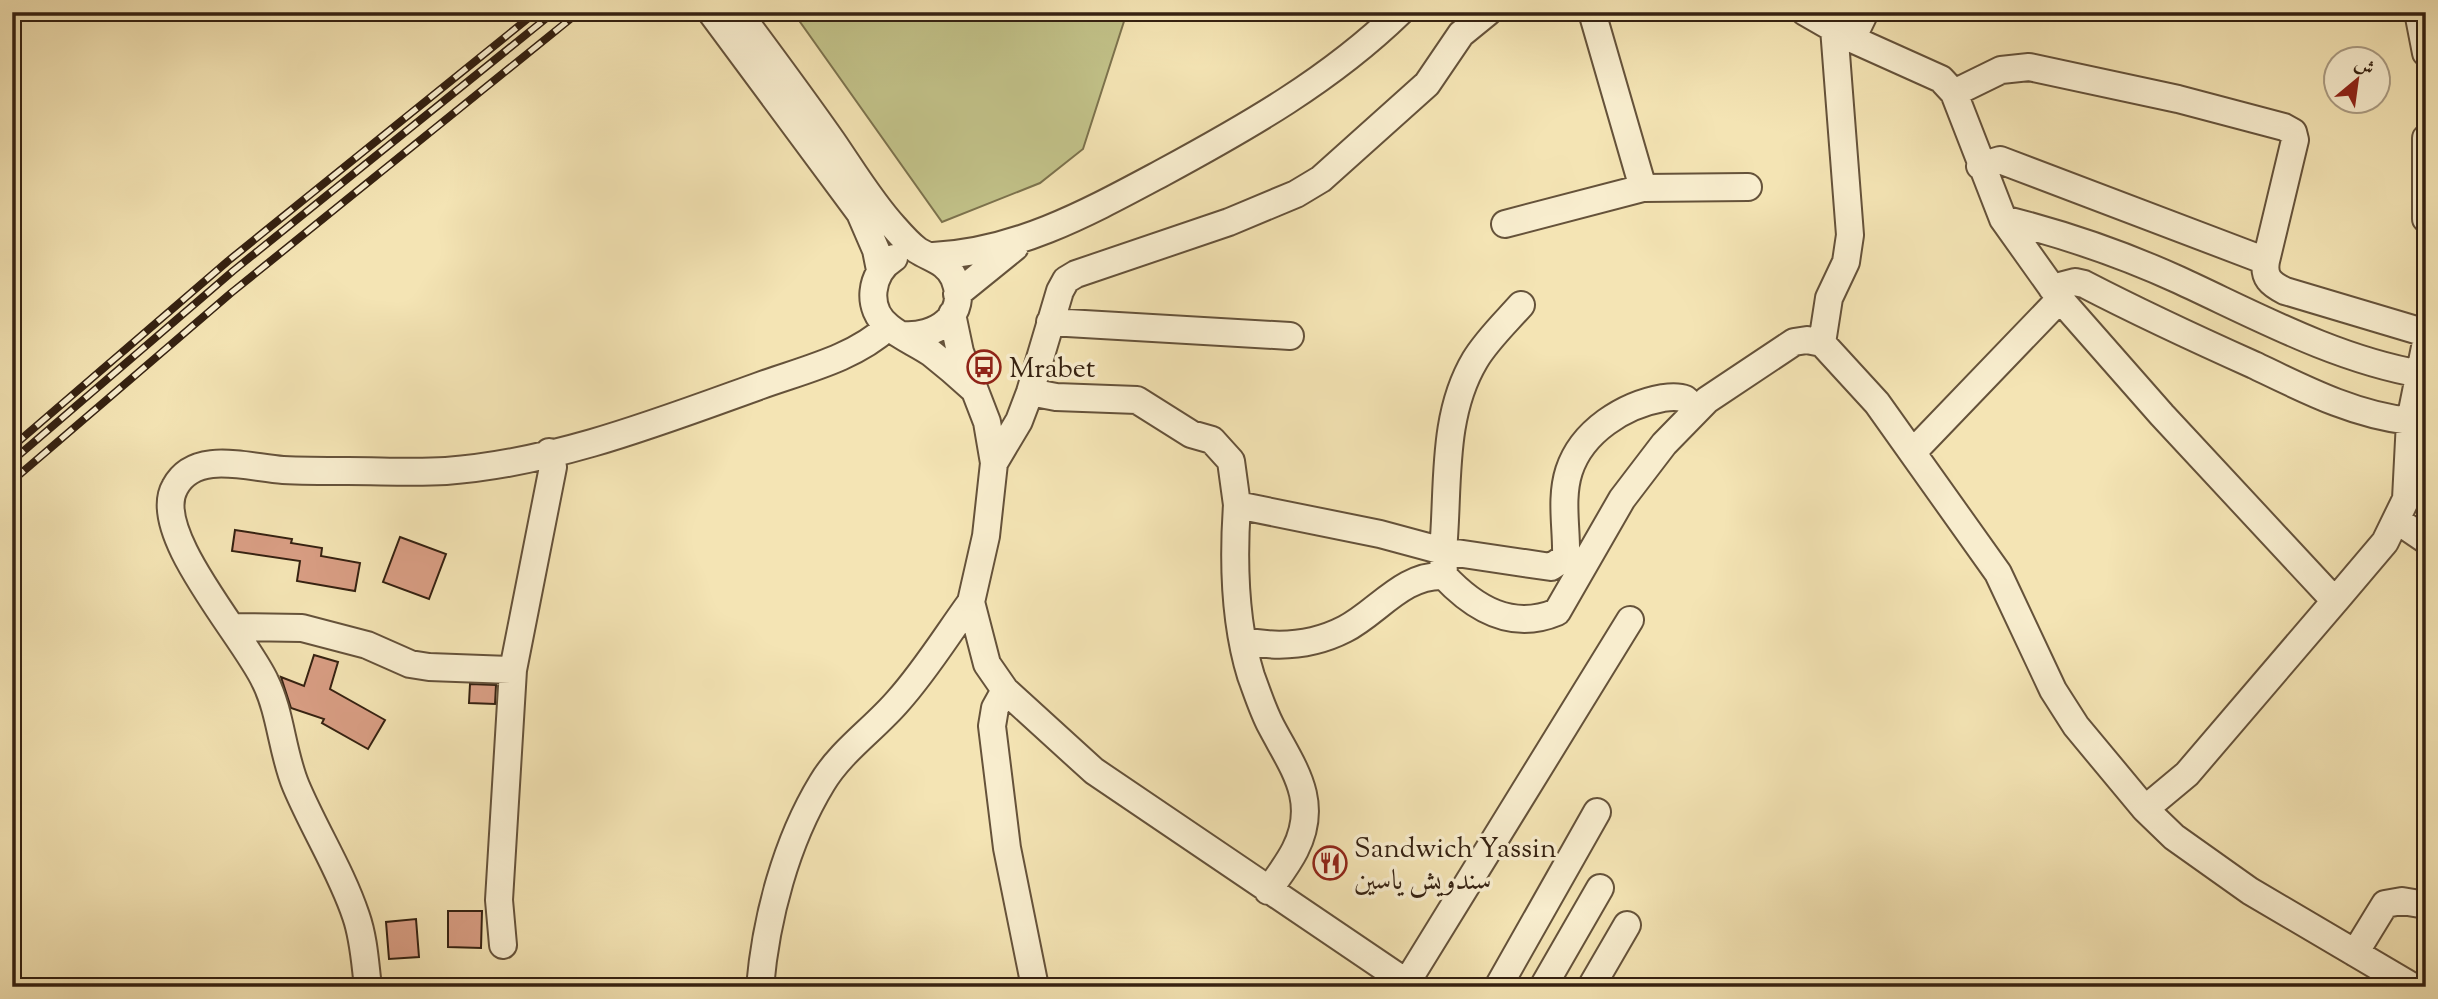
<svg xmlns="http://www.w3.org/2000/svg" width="2438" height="999" viewBox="0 0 2438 999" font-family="'Sorts Mill Goudy',Amiri,serif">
<rect width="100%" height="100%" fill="#f4e4b4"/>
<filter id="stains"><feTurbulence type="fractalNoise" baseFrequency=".00286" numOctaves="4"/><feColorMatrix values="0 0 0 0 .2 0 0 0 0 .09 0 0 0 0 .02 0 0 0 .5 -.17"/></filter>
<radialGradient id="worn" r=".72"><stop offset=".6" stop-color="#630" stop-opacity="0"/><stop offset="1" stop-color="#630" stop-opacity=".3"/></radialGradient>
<path fill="#c2c289" stroke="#7c724d" stroke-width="2" d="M793,12H1127L1083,149L1040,183L942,222Z"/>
<path fill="#d99e84" stroke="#352111" stroke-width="2" d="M235,530L292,539L291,543L322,548L321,556L360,563L355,591L297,581L300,561L232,551Z
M400,537L446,554L429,599L383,582Z
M314,655L338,662L330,689L385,720L368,749L322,723L324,719L291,708L281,677L304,686Z
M470,684L496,685L495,704L469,703Z
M448,911H482L481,948L448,947Z
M416,919L419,957L389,959L386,922Z"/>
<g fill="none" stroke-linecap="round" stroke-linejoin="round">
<defs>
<path id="minor" d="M711,12L860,213L876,250L880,270
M738,12C770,55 802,98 832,141C852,170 871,202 894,227C901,235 909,244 917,250C931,259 946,261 954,278C970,316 935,338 902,335
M1592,12L1643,188
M1805,12L1852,39L1941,79L1954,93L2003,219L2060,299L2162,415L2335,601L2187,774L2145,809
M2418,12L2426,53
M1852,39L1865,12
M1954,93L2001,70L2029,67L2178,99L2284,127L2293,132L2295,140L2266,261C2263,278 2271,284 2285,291L2426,333
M2426,138V219
M1980,166L2000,160L2266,261
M2003,219C2063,234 2122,254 2179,280C2257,316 2335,359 2421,374
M1505,224L1643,188L1748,187
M933,256C1017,252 1089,212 1162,173C1247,127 1330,80 1400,12
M894,258C870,273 865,309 889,327C901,337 918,344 931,353C945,364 959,376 972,388
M2052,288L2075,282L2084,284C2140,313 2196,339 2254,365C2304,389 2354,415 2410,421
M957,294L1015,247
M952,314L960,352L987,422L994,463L986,536L971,602L987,664L1005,690L1094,771L1413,987
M1050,322L1290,336
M1822,343L1829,298L1846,262L1850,235L1834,28
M1030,392L1056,397L1137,400L1191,434L1212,440L1231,461L1237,505L1380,534L1443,551C1449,487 1441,417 1475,360C1487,340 1505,323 1521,305
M1697,410C1693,407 1689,402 1685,399C1678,396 1670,397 1663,398C1624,405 1582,431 1569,471C1560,499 1567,529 1566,557L1551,567L1443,551L1444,576C1475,609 1512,631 1557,612L1622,499L1664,444L1707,400L1794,342L1807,340L1822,343L1877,403L1998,573L2053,690L2076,726L2145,809L2174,837L2250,891L2413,987
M1913,452L2060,299
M994,463L1019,421L1030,392L1060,291L1066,280L1076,274L1229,222L1296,194L1321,179L1427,84L1461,34L1488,12
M1237,505C1233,562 1234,621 1251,676C1257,692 1263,711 1271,726C1293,768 1320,801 1295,850C1288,864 1277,878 1268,891
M2398,521L2426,540
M2335,601L2385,542L2406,499L2410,421L2426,342
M233,627L302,628L367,645L410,664L429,667L513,670
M1244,641C1279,648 1312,646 1345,629C1378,612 1403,574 1444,576
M1005,690L995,708L992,726L1007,848L1035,987
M503,945L499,900L513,670L553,467L549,452
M2355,953L2385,904L2402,901L2426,905
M1407,982L1630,620
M368,987C365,963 364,939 356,916C341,871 315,831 296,786C282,753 281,713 265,681C245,637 149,532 175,487C195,449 250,468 283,470C305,471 327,471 348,471C381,471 414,473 446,471C554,463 659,422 759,386C803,370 853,359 888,327
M760,987C766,918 786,842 822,783C841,751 874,729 898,701C925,671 947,635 971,602
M1498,987L1597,812
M1543,987L1600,888
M1591,987L1627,925"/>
</defs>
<use href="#minor" stroke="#65523a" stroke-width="30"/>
<use href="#minor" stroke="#f8edce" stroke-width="26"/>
<defs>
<path id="rail" d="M12,447L228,261L536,12
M12,461L233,271L554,12
M12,481L231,293L579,12"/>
</defs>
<use href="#rail" stroke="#352111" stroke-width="8"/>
<use href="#rail" stroke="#f8edce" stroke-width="5" stroke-dasharray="16" stroke-linecap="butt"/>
</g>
<defs>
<symbol id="bus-ring" viewBox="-11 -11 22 22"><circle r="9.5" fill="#f8edce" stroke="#8f2418" stroke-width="1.5"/><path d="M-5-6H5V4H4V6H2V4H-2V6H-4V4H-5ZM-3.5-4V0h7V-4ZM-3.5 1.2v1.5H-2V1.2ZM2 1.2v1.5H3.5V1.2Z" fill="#8f2418"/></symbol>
<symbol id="restaurant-ring" viewBox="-11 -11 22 22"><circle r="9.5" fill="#f8edce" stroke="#8f2418" stroke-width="1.5"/><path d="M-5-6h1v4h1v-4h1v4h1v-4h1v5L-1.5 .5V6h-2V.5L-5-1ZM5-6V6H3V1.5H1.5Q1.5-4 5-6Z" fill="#8f2418"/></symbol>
</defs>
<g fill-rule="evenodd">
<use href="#bus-ring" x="965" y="348" width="38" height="38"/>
<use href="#restaurant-ring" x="1311" y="844" width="38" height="38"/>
</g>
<g text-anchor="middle" stroke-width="7" stroke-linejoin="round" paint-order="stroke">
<g font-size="28" fill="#352111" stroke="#f8edce" text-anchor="start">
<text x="1009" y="377">Mrabet</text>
<text x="1354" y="857">Sandwich Yassin<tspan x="1354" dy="32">سندويش ياسين</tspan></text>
</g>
</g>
<rect width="2438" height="999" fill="none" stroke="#f4e4b4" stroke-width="42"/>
<rect x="14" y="14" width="2410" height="971" fill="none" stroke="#352111" stroke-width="3.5"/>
<rect x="21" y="21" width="2396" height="957" fill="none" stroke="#352111" stroke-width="2"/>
<g transform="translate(2357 80) rotate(29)"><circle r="33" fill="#f8edce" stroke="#aa9b82" stroke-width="2"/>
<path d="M0-5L12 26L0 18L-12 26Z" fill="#8f2418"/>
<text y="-10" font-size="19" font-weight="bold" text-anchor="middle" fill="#352111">ش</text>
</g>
<rect width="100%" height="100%" filter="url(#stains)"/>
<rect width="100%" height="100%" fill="url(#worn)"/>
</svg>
